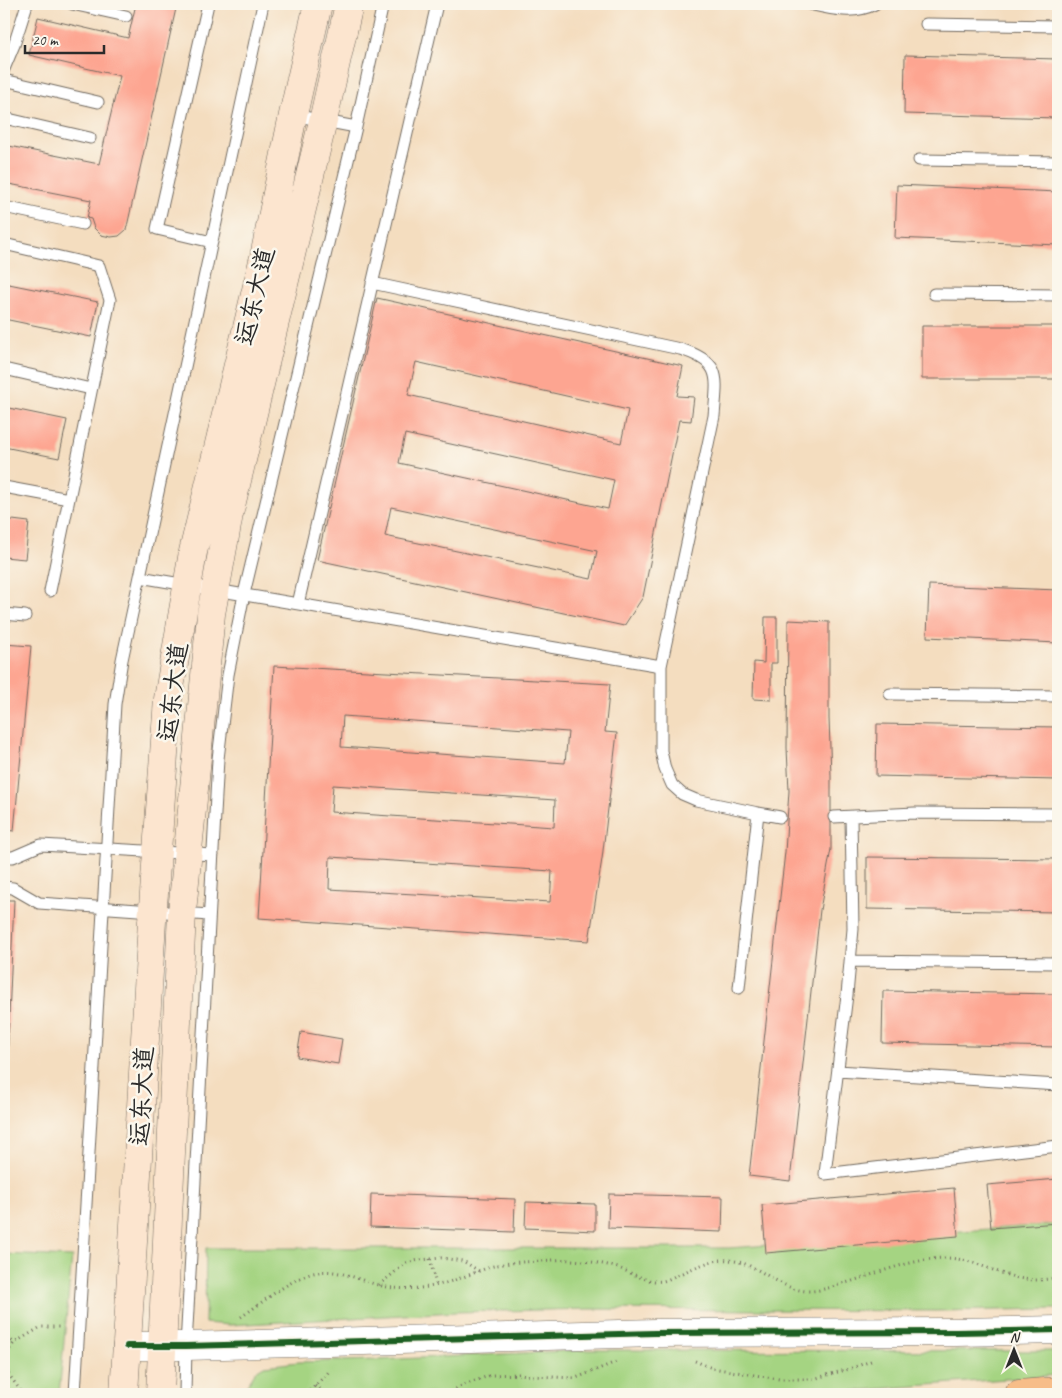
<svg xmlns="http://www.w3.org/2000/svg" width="1062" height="1398" viewBox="0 0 1062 1398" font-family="Caveat,'LXGW WenKai TC',sans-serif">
<rect width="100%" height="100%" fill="#fbf7ec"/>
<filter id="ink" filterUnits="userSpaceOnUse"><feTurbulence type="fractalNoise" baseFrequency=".02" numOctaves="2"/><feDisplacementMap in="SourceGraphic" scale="10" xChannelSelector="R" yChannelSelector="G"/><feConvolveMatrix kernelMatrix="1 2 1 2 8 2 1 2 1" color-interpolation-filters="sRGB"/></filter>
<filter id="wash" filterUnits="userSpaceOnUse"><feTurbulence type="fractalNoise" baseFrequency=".0096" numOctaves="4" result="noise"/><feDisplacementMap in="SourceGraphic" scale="20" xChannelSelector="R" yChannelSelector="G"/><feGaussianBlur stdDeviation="1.12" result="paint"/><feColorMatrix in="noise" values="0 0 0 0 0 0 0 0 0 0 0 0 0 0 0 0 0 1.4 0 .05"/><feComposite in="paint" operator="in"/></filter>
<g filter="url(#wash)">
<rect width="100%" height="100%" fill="#f4ddbf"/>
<path fill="#a5d482" stroke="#688056" d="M1058,1224V1309L936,1311L589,1309L455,1312L230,1325L205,1323L206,1248H729Z
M4,1254L72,1257L59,1394H4Z
M586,1350L1058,1351V1375L811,1394H241L256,1371L264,1366L298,1362L378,1360Z"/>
<g id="blocks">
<path fill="#fda591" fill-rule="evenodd" d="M136,4H177L128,222L126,230L119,236L111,237L101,235L94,228L91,219L87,218L91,200L4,183V145L99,164L120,76L29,55L38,17L128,38Z
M905,55L1058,59V118L904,114Z
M897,185L1058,192V245L895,238Z
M4,283L98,302L91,337L4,319Z
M377,298L683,366L677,396L694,397L691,421L679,420L643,597L624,626L317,560ZM416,362L628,410L621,443L408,395ZM405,434L614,480L608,509L399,463ZM391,507L597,551L591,579L385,536Z
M922,326H1058V379H922Z
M4,407L67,420L59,458L4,447Z
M4,519L29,522L25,559L4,557Z
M929,585L1058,590V643L927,637Z
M765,617H777V663H771V700L753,699L754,662L764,663Z
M788,620L829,622V718L831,776V849L820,910L790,1181L749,1176L785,852L789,791L787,748Z
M4,644L31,646L14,831L4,830Z
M274,666L610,684L605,732L617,733L602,859L589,941L259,918ZM343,716L568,732L565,763L341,747ZM333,785L555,800L554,827L331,812ZM330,857L552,871L550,902L329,889Z
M877,724L1058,727V780L876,776Z
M867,857L1058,859V912L867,909Z
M4,900H14L6,1088H4Z
M883,991L1058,994V1047L882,1043Z
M301,1032L342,1039L338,1064L297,1057Z
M1058,1179V1223L991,1228L987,1185Z
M954,1188L958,1236L766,1253L762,1205Z
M371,1194L515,1199L514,1232L370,1227Z
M609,1194L723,1197L722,1232L608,1228Z
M526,1202L595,1204V1231L525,1228Z"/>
</g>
</g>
<g filter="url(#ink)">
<use href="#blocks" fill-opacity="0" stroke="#71695f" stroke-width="1"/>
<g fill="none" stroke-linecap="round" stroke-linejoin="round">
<defs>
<path id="service" d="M72,4L126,16
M208,4L157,229L212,242
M809,4C831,9 854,15 875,4
M926,24L1058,26
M4,69L14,45L27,4
M4,80L98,102
M293,115L356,127
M4,118L90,138
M919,160L1058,162
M4,207L83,224
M4,244L99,266L110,300L50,591
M372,283L680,349C723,362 717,377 714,416L661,666V751L665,769L672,785L682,794L696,800L758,813L780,817
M934,294L1058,295
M4,369L91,389
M4,487L69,499
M140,577L661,666
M298,604L437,4
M4,614L25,616
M890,694L1058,696
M834,817L915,813L1058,814
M851,817L853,929L847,995L825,1174L1058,1146
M4,857H13L41,845L213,855
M4,887L13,888L39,903L209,915
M850,961L1058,963
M739,988L758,813
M838,1071L1058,1085
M75,1394L115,704L122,660L263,4
M185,1394L186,1346L218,759L228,675L244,594L356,127L383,4"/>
<path id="tertiary" d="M127,1346H186L655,1333L956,1332L1058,1330"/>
<path id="secondary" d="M124,1394L152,921L168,699L193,552L264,257L293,115L318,4
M160,1394L182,912L211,614L229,514L323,121L349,4"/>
<path id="primary" d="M1019,1394L1058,1391"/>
</defs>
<use href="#service" stroke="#71695f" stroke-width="13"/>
<use href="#tertiary" stroke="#71695f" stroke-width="29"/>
<use href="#secondary" stroke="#71695f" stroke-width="29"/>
<use href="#primary" stroke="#71695f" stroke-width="29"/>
<path stroke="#71695f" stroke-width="3" stroke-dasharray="1 4" stroke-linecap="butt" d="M430,1259L436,1285
M379,1285L406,1263L419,1260L441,1258L463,1261L479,1271
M241,1317C262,1303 294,1275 319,1272C339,1269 359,1280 378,1285C392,1289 406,1289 420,1288C445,1286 467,1275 490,1267C507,1262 524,1262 541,1261C551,1260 562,1259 571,1260C587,1261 603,1263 618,1268C633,1273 647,1283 663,1281C667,1280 671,1278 675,1276C690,1270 712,1258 728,1260C759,1262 781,1293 812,1291C825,1290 837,1285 849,1282C881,1272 912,1259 945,1258C969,1258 989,1270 1011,1276C1026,1281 1044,1281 1058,1277
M4,1334L14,1343
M4,1357L14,1343L41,1327H60
M695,1361L712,1368L779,1379H813L849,1369L871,1361
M4,1365V1368L23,1394
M315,1386L328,1394
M306,1394L326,1375L330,1370
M447,1394L459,1387L491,1375L521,1374L531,1376L576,1378L616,1362"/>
<use href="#service" stroke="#fff" stroke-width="11"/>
<use href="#tertiary" stroke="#fff" stroke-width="28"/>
<use href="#secondary" stroke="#fce5cf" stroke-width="28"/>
<use href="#primary" stroke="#f7bd88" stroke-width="28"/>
<defs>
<path id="cycleway" d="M127,1346H186L655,1333L956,1332L1058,1330"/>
</defs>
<use href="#cycleway" stroke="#fbf7ec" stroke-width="9"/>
<use href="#cycleway" stroke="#1b5e20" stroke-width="6"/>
</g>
</g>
<g text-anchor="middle" stroke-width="5" stroke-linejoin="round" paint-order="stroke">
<g font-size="25" fill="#2b2b2b" stroke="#fbf7ec">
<text transform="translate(254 296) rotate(-77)" y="9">运东大道</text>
<text transform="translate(172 692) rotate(-83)" y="9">运东大道</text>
<text transform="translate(141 1096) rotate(-87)" y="9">运东大道</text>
</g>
</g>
<rect width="1062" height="1398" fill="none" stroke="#fbf7ec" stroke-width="20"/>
<g transform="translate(1014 1350)" stroke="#fbf7ec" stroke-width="4" paint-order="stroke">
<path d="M0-4L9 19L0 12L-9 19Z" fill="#2b2b2b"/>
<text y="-8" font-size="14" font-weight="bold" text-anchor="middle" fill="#2b2b2b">N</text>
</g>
<path d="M25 45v8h79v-8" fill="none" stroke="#2b2b2b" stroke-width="2.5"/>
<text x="32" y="45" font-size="15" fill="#2b2b2b" stroke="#fbf7ec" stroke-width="4" paint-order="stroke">20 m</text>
</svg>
